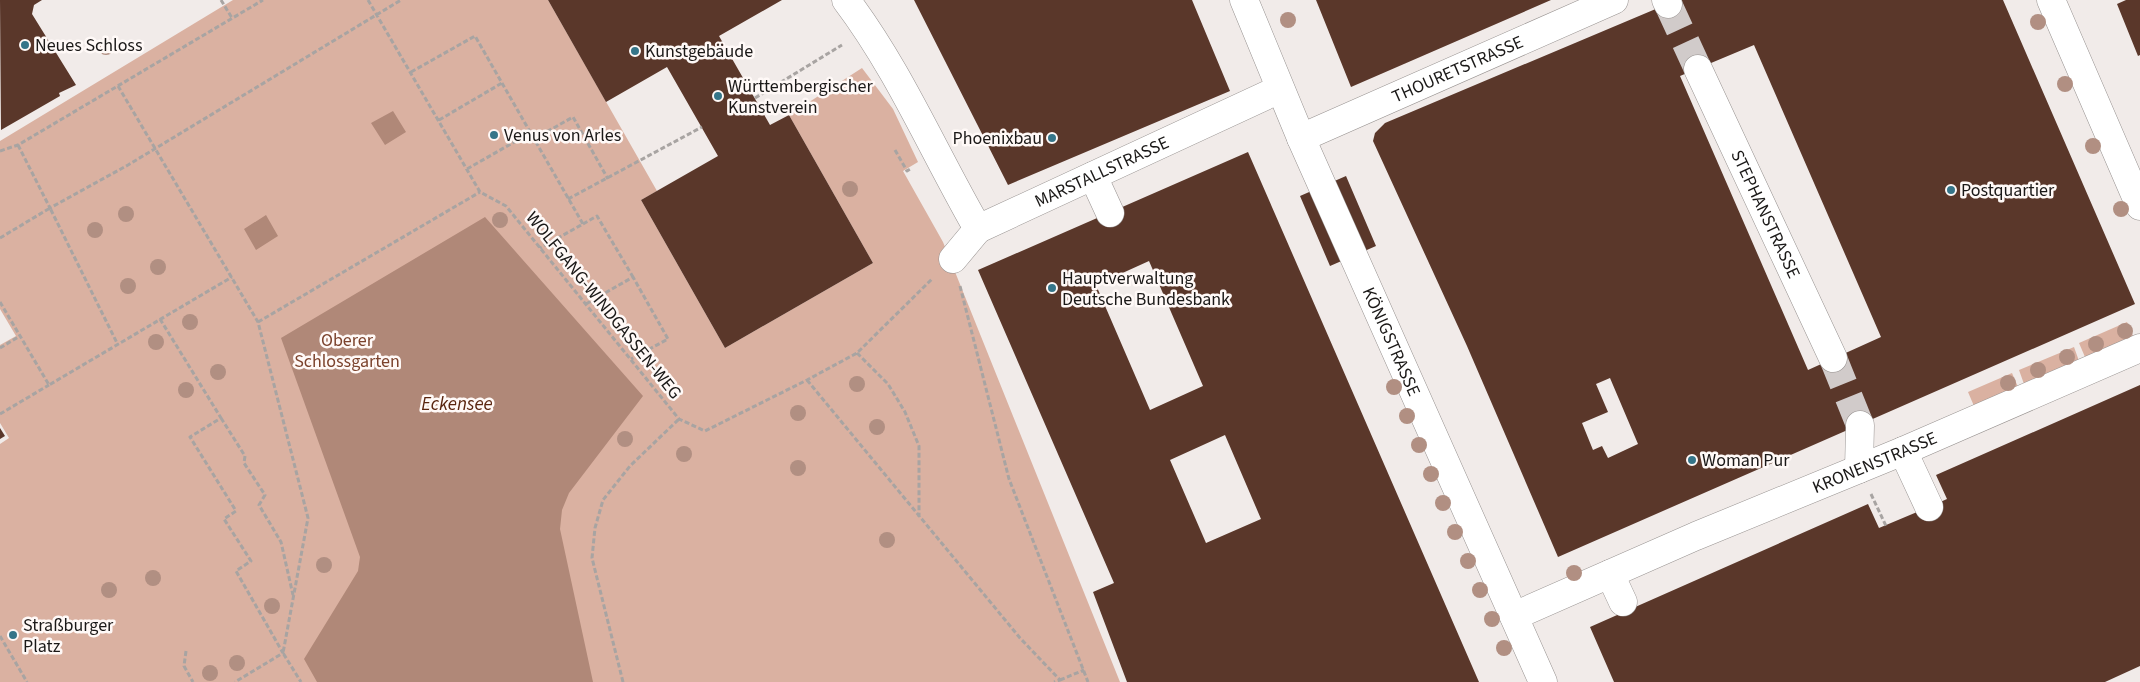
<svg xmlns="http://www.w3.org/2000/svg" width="2140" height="682" viewBox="0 0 2140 682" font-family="'Source Sans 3',sans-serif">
<rect width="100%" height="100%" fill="#f1ebe9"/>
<path fill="#dab1a1" d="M233,0H548L657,191L641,200L725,348L873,263L789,115L862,68L893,109L918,162L903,171L943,242L1120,682H0V444L9,438L0,423V345L16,336L0,309V141Z
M2127,322L2133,336L2085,357L2079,343Z
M2074,347L2079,361L2024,384L2019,370Z
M2012,373L2018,387L1974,406L1968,392Z"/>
<path fill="#b08878" d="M393,111L406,132L385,145L371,123Z
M266,215L278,236L256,250L244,229Z
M485,217L643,396L569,493L562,510L560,529L593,682H317L304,659L358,571L360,557L281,338Z"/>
<path fill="#5a372a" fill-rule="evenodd" d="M0,0H42L34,5L32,14L76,85L59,93L60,96L1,130Z
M548,0H782L719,36L770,125L789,115L873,263L725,348L641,200L718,156L667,67L606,102Z
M914,0H1192L1230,91L1008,185Z
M1316,0H1551L1351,87Z
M1677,0H2003L2135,304L1558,557L1467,346L1373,141L1375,133L1385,123ZM1754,45L1881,337L1808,370L1680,76ZM1610,378L1638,444L1608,458L1602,446L1593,450L1582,423L1608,412L1596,384Z
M2126,0H2140V55L2138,56L2117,4Z
M1248,152L1479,682H1127L1093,592L1114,583L978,270ZM1149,261L1203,386L1150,410L1096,285ZM1225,435L1261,519L1206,543L1170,460Z
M1346,176L1376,246L1330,266L1300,196Z
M2140,385V666L2105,682H1614L1590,627L1868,504L1879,528L1929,507L1947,499L1936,475Z
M0,428L5,436L0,439Z"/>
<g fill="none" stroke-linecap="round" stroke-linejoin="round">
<path stroke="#d1cbca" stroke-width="28" stroke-dasharray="28 14" stroke-linecap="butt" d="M1668,4L1698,69
M1833,358L1860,425"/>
<defs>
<g id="minor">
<path id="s1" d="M846,0C899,70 934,153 978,229L1280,89"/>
<path id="s2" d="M1244,0L1301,138L1543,682"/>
<path d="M1666,0L1668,4"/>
<path d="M2051,0L2140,206"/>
<path id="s3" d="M1698,69L1833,358"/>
<path id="s4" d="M1301,138L1614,0"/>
<path d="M1093,176L1110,213"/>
<path d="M953,259L978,229"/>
<path d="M1903,451L1929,507"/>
<path d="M1859,469L1860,425"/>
<path d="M1610,574L1623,602"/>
<path id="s5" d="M1514,616L1696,536L1903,451L2140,348"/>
</g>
</defs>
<use href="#minor" stroke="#979290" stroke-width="29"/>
<path stroke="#a8a4a2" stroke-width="3" stroke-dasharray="5 2.5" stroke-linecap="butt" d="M221,0L232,18
M368,0L480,192L506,206L679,419L705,431L807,380L857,353L933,278
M411,72L475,36L583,224L540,248
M118,86L258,322L308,518L283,653L301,682
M755,98L842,45
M439,120L502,83
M534,139L573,117L608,179
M18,145L50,208L128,165L401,0
M895,150L907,171L912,168
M0,151L18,145L263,0
M467,169L530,133
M568,199L702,127
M583,224L597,216L633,277
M0,238L50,208L118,345
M960,286L1009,479L1088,682
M0,302L49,385L232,277
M586,304L633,277L668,339L631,359
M160,319L221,418L190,437L236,511L224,519L251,561L236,571L283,653L235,682
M258,322L480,192
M0,348L20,336
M857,353L888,384L905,412L919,446V517
M807,380L1020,638L1060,680L1054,682
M0,414L49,385
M221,418L245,456L244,463L265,495L259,505L281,542L293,595
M1871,494L1886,526
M0,636L27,682
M186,651L184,666L193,682
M1060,680L1084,670
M623,682L592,558L595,528L603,500L630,466L679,419"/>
<use href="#minor" stroke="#fff" stroke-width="28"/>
</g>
<g fill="#b18f82">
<circle cx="1288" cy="20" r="8"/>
<circle cx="2038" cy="22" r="8"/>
<circle cx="106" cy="47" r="8"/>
<circle cx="2065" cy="84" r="8"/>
<circle cx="2093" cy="146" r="8"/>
<circle cx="850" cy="189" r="8"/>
<circle cx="2121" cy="209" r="8"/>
<circle cx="126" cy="214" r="8"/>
<circle cx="500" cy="220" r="8"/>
<circle cx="95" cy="230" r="8"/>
<circle cx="158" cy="267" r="8"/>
<circle cx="128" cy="286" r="8"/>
<circle cx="190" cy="322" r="8"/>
<circle cx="2125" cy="331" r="8"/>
<circle cx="156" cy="342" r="8"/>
<circle cx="2096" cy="344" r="8"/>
<circle cx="2067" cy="357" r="8"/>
<circle cx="2038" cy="370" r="8"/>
<circle cx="218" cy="372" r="8"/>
<circle cx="2008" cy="383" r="8"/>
<circle cx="857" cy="384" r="8"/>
<circle cx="1394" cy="387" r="8"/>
<circle cx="186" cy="390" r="8"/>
<circle cx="798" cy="413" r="8"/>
<circle cx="1407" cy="416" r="8"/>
<circle cx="877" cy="427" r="8"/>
<circle cx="625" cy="439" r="8"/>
<circle cx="1419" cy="445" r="8"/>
<circle cx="684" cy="454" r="8"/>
<circle cx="798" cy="468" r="8"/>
<circle cx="1431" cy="474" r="8"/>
<circle cx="1443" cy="503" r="8"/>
<circle cx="1455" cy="532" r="8"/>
<circle cx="887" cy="540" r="8"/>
<circle cx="1468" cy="561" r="8"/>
<circle cx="324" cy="565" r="8"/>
<circle cx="1574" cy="573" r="8"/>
<circle cx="153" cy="578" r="8"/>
<circle cx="109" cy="590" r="8"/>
<circle cx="1480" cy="590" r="8"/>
<circle cx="272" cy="606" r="8"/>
<circle cx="1492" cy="619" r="8"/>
<circle cx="1504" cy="648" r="8"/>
<circle cx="237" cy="663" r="8"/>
<circle cx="210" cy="673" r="8"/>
</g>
<g fill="#357589" stroke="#fff9f7" stroke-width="2">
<circle cx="25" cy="45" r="5"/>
<circle cx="635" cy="51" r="5"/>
<circle cx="718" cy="96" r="5"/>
<circle cx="494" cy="135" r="5"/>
<circle cx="1052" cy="138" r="5"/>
<circle cx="1951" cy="190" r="5"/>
<circle cx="1052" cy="288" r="5"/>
<circle cx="1692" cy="460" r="5"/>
<circle cx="13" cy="635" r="5"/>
</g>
<g text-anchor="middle" stroke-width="5" stroke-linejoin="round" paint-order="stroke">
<g font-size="18" fill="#1a1817" stroke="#fff9f7" text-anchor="start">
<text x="35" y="51">Neues Schloss</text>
<text x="645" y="57">Kunstgebäude</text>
<text x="728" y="92">Württembergischer<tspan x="728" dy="21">Kunstverein</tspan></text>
<text x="504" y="141">Venus von Arles</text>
<text x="1042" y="144" text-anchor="end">Phoenixbau</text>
<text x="1961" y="196">Postquartier</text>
<text x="1062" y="284">Hauptverwaltung<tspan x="1062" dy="21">Deutsche Bundesbank</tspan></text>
<text x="1702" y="466">Woman Pur</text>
<text x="23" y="631">Straßburger<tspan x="23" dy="21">Platz</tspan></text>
</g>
<g font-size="18" fill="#1a1817" stroke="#fff9f7">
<text dy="6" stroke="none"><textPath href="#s4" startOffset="171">THOURETSTRASSE</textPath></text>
<text dy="6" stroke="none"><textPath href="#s1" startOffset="401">MARSTALLSTRASSE</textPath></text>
<text dy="6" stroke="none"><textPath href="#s3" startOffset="160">STEPHANSTRASSE</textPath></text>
<text transform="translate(604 305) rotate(51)" y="6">WOLFGANG-WINDGASSEN-WEG</text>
<text dy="6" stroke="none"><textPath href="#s2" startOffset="372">KÖNIGSTRASSE</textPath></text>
<text dy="6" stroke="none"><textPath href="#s5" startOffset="392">KRONENSTRASSE</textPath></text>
</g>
<g font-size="18" fill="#7c432d" stroke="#fff9f7">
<text x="347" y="346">Oberer<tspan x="347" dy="21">Schlossgarten</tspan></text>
</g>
<g font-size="19" font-style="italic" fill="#5a250f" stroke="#fff9f7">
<text x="457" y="410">Eckensee</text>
</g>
</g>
</svg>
